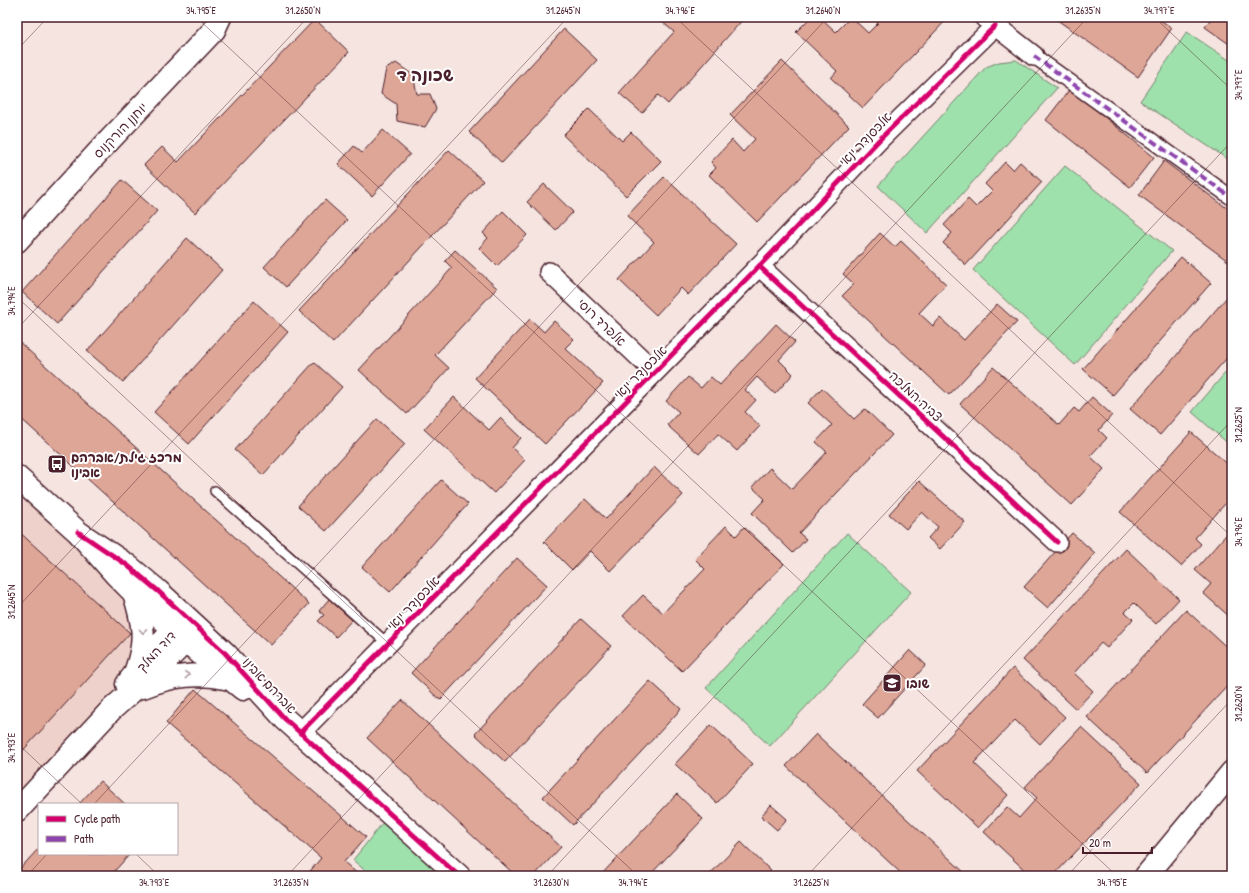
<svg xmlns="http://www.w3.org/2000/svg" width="1249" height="893" viewBox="0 0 1249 893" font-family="'Patrick Hand','Playpen Sans Hebrew',sans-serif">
<rect width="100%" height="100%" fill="#f5e4e0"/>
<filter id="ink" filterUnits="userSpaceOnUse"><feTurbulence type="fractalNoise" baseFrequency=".025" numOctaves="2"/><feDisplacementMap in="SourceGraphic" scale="8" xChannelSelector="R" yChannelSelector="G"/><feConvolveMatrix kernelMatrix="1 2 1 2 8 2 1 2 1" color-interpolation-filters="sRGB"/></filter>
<g filter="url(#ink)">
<path fill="#eed1ca" d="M17,481L134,593L135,674L17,811Z"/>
<path fill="#9ee1ac" stroke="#74806c" d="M1187,32L1232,62V162L1140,101Z
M1016,60L1057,88L927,233L878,186L986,67L999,62Z
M1065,166L1172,251L1075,365L973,270Z
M1232,365V447L1192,412Z
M847,533L911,592L770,746L706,688Z
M385,820L448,876H371L353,860Z"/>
<path fill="#dea697" stroke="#4a1f2b" d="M662,17H745L668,104L658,95L642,113L619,93L674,32L660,20Z
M811,17H820L836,32L851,17L868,33L878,23L872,17L948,18L863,108L831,78L837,71L796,32Z
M1053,17H1156L1172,28L1138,77Z
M1212,17H1232V46L1205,27Z
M315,19L349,52L195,213L144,165L162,147L178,162Z
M564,29L597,60L502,163L469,132Z
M782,61L849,126L757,222L709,175L716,168L711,162L732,140L743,152L755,139L730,115Z
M396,63L413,75L417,94H430L436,109L425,127L397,121L396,104L381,94L386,69Z
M1070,89L1154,157L1130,187L1046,120Z
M589,109L622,141L631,132L661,161L626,196L563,135Z
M383,130L410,154L372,196L338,164L354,146L362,153Z
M449,150L483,181L333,343L299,311Z
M1164,161L1232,212V264L1139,195Z
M1005,162L1013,170L1020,162L1042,182L966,265L943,243L952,233L944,225L968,199L976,207L992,191L985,184Z
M664,177L736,244L688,295L681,288L656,315L619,280L654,242L627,216Z
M122,180L157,211L57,324L22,292Z
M544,184L573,212L556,230L527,202Z
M325,200L347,220L286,287L264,267Z
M503,211L527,235L497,266L479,248L488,238L483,233Z
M880,233L895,247L901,241L946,284L919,313L933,326L940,318L964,340L997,304L1017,322L949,395L842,296L854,284L843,274Z
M187,238L222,270L123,382L87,351Z
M455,250L497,288L435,355L449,368L407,414L359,370L452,268L445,261Z
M1181,257L1211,283L1113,395L1083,369Z
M1227,297L1232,301V352L1160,435L1130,409Z
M254,301L288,332L189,444L154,412Z
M530,319L544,332L554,321L574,339L565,348L603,383L545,444L475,378Z
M776,324L795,342L779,360L793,374L775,394L757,377L745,390L756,400L745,412L760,426L737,451L718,434L699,454L667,425L679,412L666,401L688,377L701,388L711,377L720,385Z
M17,340L309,604L271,645L17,415Z
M314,362L342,387L263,475L235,450Z
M993,367L1059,425L1074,408L1079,412L1092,397L1112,415L1099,430L1107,438L1090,456L1104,469L1072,505L960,404Z
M822,388L854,419L865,409L892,435L799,533L806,539L793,553L752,513L765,499L752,487L770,468L792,489L827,452L816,442L832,425L808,403Z
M454,397L489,430L500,418L521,438L512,448L525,460L494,493L424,429Z
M377,419L405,444L326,531L298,506Z
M1191,432L1232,468V496L1195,538L1201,544L1181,566L1120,512Z
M654,467L683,495L610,571L590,551L572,570L544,542L585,499L606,519Z
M441,480L468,504L390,592L362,567Z
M919,481L965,522L940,549L928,538L938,527L922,512L906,529L889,514Z
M726,526L736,536L744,527L784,564L682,671L623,616L643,595L663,613L705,569L695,559Z
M1232,528V619L1203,593L1211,584L1195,570Z
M17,530L130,633L17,757Z
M1072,533L1095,553L1048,608L1024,587Z
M1126,549L1179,599L1156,624L1134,603L1125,612L1133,619L1107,648L1101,643L1074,673L1093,691L1076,709L1023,660Z
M517,558L547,585L440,700L411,673Z
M329,599L352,620L336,637L318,621L324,615L319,611Z
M1186,610L1232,652V681L1147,773L1087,717Z
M581,619L611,646L505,762L475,734Z
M910,650L926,665L878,718L862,704Z
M1013,668L1065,717L1040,744L1015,720L974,763L1008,795L978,828L917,771Z
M650,681L681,709L573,825L543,797Z
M195,689L366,837L344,862L360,876H306L321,858L166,723Z
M402,700L561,847L534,876H516L367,738Z
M711,725L753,764L717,803L675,764Z
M1081,727L1141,783L1053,876H1031L984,832L1007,807L1019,818L1037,798L1025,787Z
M816,734L968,876H904L786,766Z
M100,781L125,804H79Z
M677,794L703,819L649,876H600Z
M771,805L787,819L777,830L761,816Z
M741,842L771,871L765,876H708Z
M39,848V854H130L110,876H17V872Z"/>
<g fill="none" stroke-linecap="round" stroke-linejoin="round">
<defs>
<path id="service" d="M215,491L388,644"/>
<path id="pedestrian" d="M1034,56L1232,198"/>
<path id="minor" d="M984,17L1034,56
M759,266L1057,542
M549,272L655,372
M300,733L771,254L879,140L995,26"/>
<path id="tertiary" d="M17,241L103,147L214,30L220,17
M17,477L78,532L116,575L134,593L213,665L243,689
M78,532L127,565L158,591L225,653L285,719L459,876
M134,593C143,622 147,640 136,670
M127,684L147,658L174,630L187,624
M143,687C173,675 199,672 230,679
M17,811L111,710L165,662L186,641L190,627
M1146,876L1232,772"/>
</defs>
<use href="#service" stroke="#4a1f2b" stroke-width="12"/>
<use href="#pedestrian" stroke="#4a1f2b" stroke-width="17"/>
<use href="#minor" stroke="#4a1f2b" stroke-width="22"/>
<use href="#tertiary" stroke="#4a1f2b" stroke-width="25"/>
<use href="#service" stroke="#fff" stroke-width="9"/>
<use href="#pedestrian" stroke="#fff" stroke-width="14"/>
<use href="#minor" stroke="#fff" stroke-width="19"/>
<use href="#tertiary" stroke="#fff" stroke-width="22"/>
<path stroke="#8e44ad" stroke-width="4" stroke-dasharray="8 4" stroke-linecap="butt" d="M1034,56L1232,198"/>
<defs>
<path id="cycleway" d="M759,266L1057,542
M78,532L127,565L158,591L225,653L285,719L459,876
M300,733L771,254L879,140L995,26"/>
</defs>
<use href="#cycleway" stroke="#fff" stroke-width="8"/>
<use href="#cycleway" stroke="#d6006c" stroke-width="5"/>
</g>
<defs><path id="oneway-chevron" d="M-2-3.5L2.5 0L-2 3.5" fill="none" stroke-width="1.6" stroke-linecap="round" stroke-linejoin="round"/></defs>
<g stroke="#ae9aa0">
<use href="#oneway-chevron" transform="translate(143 631) rotate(86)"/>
<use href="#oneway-chevron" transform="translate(187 675) rotate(-5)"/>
</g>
</g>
<path fill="none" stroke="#4a1f2b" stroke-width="1" stroke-opacity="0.45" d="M196,17L1117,876M675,17L1232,537M1154,17L1232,90M17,50L48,17M17,297L638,876M17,329L308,17M17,608L568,17M17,743L82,804M94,804L828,17M136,854L159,876M27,876L47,854M287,876L1088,17M547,876L1232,141M807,876L1232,420M1067,876L1232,699"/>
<defs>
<symbol id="bus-square" viewBox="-11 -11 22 22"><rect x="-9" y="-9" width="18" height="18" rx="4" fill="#4a1f2b" stroke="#fff"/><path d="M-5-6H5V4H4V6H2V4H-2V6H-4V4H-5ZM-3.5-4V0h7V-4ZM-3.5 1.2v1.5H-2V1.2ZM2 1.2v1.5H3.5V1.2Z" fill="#fff"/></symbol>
<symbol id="school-square" viewBox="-11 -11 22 22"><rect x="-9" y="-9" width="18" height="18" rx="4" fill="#4a1f2b" stroke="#fff"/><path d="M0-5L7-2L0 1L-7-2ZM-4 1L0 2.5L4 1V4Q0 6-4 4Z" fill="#fff"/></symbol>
</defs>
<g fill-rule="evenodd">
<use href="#bus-square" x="46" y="453" width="22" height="22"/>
<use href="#school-square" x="881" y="672" width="22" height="22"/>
</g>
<g text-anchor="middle" stroke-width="4" stroke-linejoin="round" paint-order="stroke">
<g font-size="13" fill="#4a1f2b" stroke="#fff">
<text transform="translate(120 130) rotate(-46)" y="5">יוחנן הורקנוס</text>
<text transform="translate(865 139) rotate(-46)" y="5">אלכסנדר ינאי</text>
<text transform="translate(602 322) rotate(44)" y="5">אלפרד רוסי</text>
<text transform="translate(640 372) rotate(-45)" y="5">אלכסנדר ינאי</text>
<text transform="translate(916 396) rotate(43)" y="5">צביה המלכה</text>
<text transform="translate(413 603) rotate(-46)" y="5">אלכסנדר ינאי</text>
<text transform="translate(156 651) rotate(-47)" y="5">דוד המלך</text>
<text transform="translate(270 685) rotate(47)" y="5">אברהם אבינו</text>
</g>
<g font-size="13" font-weight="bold" fill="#4a1f2b" stroke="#fff" text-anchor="start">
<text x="71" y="462">מרכז גילת/אברהם<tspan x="71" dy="15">אבינו</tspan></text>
<text x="906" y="688">שובו</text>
</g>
<g font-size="17" font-weight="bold" fill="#4a1f2b" stroke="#fff">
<text x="425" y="81">שכונה ד</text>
</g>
</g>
<rect width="1249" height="893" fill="none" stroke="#fff" stroke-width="44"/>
<rect x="38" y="803" width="140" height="52" fill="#ffffff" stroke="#b7a5aa"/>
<rect x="46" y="816" width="20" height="6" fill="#d6006c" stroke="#b7a5aa"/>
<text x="74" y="823" font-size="12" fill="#4a1f2b">Cycle path</text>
<rect x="46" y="836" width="20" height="6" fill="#8e44ad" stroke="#b7a5aa"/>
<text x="74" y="843" font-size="12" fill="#4a1f2b">Path</text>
<path d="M1083 847v6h69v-6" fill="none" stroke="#4a1f2b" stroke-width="2"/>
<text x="1089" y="847" font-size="12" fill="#4a1f2b" stroke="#ffffff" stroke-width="3" paint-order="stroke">20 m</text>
<rect x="22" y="22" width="1205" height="849" fill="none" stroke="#4a1f2b" stroke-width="1.5"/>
<g font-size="10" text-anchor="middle" fill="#4a1f2b">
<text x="201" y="14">34.795°E</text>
<text x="303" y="14">31.2650°N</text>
<text x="563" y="14">31.2645°N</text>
<text x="680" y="14">34.796°E</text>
<text x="823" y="14">31.2640°N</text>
<text x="1083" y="14">31.2635°N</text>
<text x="1159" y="14">34.797°E</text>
<text transform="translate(1238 85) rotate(-90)" y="4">34.797°E</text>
<text transform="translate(11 301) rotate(-90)" y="4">34.794°E</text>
<text transform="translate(1238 425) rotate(-90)" y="4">31.2625°N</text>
<text transform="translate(1238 532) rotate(-90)" y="4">34.796°E</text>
<text transform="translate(11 602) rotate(-90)" y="4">31.2645°N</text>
<text transform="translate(1238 704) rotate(-90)" y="4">31.2620°N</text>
<text transform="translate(11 748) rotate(-90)" y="4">34.793°E</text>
<text x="154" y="886">34.793°E</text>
<text x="291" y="886">31.2635°N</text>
<text x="551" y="886">31.2630°N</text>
<text x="633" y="886">34.794°E</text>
<text x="811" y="886">31.2625°N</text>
<text x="1112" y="886">34.795°E</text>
</g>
</svg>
